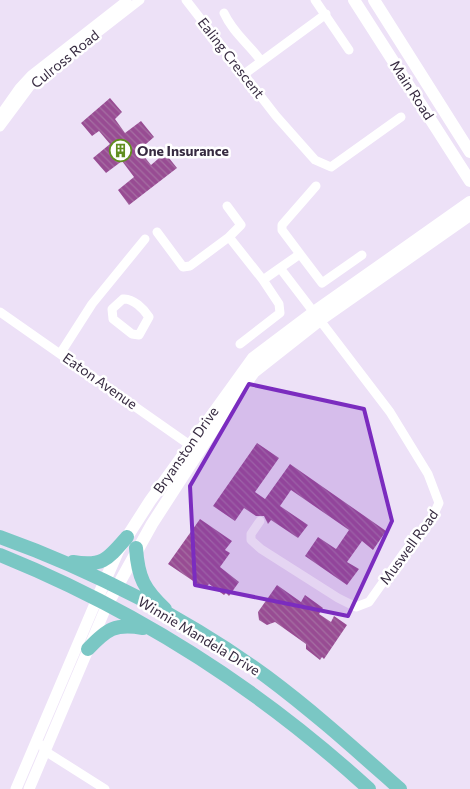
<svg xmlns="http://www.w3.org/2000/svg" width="470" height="789" viewBox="0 0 470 789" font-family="Commissioner,sans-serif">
<defs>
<pattern id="building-back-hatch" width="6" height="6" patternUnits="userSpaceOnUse" patternTransform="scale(1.25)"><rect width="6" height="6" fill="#984c93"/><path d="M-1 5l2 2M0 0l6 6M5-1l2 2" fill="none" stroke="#a56ea2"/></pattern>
</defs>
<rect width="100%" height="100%" fill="#ede1f7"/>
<path fill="url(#building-back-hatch)" d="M110,98L122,112L115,119L125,133L141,121L154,137L139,150L151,165L165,153L177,168L129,205L118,190L134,177L122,161L106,173L93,158L110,144L99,131L92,136L81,123Z
M257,443L279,458L255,492L265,499L290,464L386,531L373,550L362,541L347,562L359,569L347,585L305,556L318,537L336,549L349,530L291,490L280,506L308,525L298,538L271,520L268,524L264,516H256L244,508L235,521L213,506Z
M200,519L232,541L225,550L230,553L220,567L239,582L229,596L226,593L224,595L209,584L205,589L168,564Z
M277,585L301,602L305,595L323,608L319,614L331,622L334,616L347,625L324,659L322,657L320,660L306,649V644L275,622L267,625L259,620L258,612Z"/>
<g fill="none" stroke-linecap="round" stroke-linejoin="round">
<path stroke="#fff" stroke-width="9" d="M186,0L276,116L315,160L331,167L401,117
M315,0L349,50
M224,13C233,33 249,44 261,61
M243,75L326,14
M0,115L19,88L31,75L127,0
M0,127L32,84L140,0
M227,206L241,225L229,237
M157,232L183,267L190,266L229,237L263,280L280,268L390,412L428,474L439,503L430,522L403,554L369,602L356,607L338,598L261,549L251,540V534L260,521
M300,254L322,283L362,255
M280,268L300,254L282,230V225L316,186
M123,299C133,298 144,309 149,317L139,335L132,334L113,319L112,309Z
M0,312L194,448
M240,344L280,313L279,304L263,280
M60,354L92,304L145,239
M42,745L45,751L105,789"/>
<path stroke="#fff" stroke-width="11" d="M16,789L97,599
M29,789L107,605"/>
<path stroke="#fff" stroke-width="12" d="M354,0L470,181
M374,0L470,152
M97,599L118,551L150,501L253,358L314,312L470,202
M107,605L152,524L218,422L254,372L320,320L470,215"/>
<path stroke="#7ac7c4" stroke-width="14" d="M0,537C90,569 190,620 267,677C314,712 357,751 400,789
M136,548C138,578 144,589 165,609
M0,555C136,610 261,690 369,789
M73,562C103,567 108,559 127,537
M88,649C107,629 115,623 143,628"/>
</g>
<path fill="#7b2cbf" fill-opacity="0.2" stroke="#7b2cbf" stroke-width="4" stroke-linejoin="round" d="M249,384L364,409L392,521L348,616L195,585L190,486Z"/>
<defs>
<symbol id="building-ring" viewBox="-11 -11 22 22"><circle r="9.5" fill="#fff" stroke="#618e20" stroke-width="1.5"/><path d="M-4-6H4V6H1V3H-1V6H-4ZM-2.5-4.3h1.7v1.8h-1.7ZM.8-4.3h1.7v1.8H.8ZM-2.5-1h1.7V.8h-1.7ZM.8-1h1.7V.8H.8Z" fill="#618e20"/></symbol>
</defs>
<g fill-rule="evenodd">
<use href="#building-ring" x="108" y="138" width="25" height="25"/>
</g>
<g text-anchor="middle" stroke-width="5" stroke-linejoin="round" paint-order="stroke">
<g font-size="14" fill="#372b41" stroke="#fff">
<text transform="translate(231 58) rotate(52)" y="5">Ealing Crescent</text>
<text transform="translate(65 59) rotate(-39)" y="5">Culross Road</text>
<text transform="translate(412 90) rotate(57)" y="5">Main Road</text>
<text transform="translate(100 381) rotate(35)" y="5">Eaton Avenue</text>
<text transform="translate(186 450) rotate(-55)" y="5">Bryanston Drive</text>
<text transform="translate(409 547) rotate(-54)" y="5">Muswell Road</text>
<text transform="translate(199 636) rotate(31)" y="5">Winnie Mandela Drive</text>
</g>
<g font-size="14" font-weight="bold" fill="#372b41" stroke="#fff" text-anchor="start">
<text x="137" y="156">One Insurance</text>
</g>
</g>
</svg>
